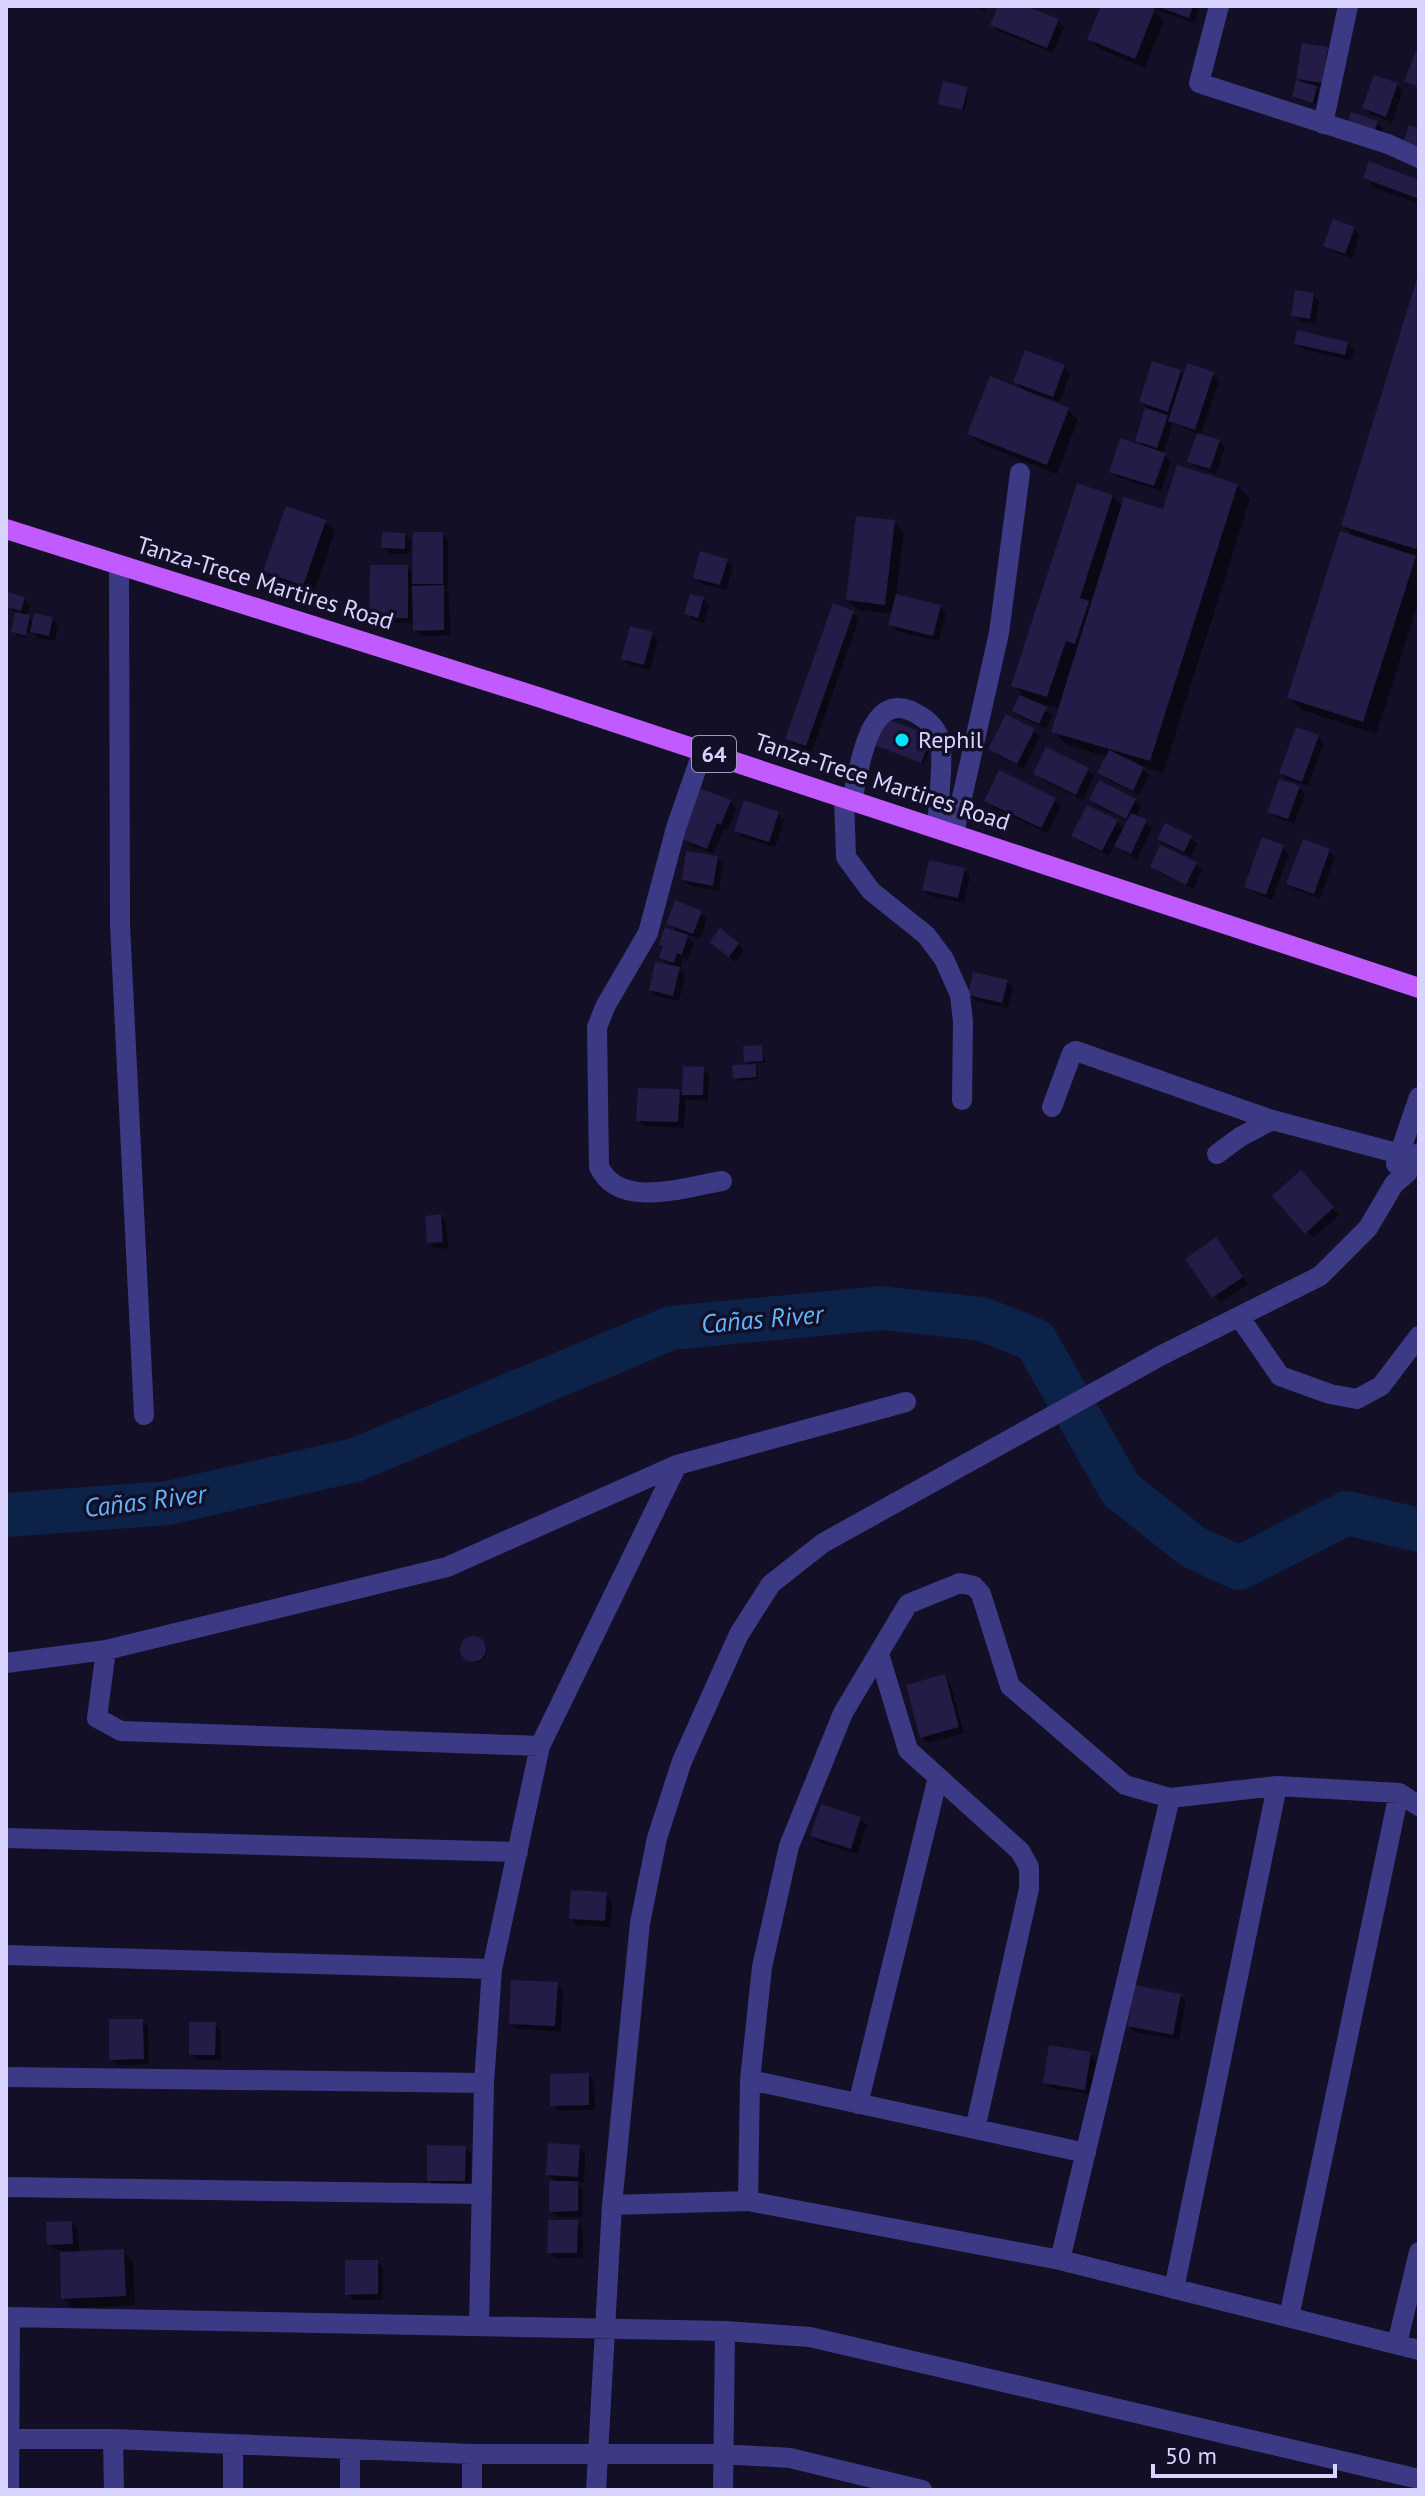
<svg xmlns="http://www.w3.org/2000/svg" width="1425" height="2496" viewBox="0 0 1425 2496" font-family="'PT Sans',sans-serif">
<rect width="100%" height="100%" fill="#130f26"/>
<path fill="#0007" d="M970,6H987L985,11Z
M1000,6H1021L1057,21L1064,27L1053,53L998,31L992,25Z
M1103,6H1200L1195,23L1151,8L1164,21L1145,68L1100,49L1090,39Z
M1327,49L1333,56L1328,88L1314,86L1319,90L1316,104L1296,99L1294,97L1305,85L1298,78Z
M1397,85L1403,91L1392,122L1370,114L1364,108Z
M967,89L969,92L964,111L940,103Z
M1377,122L1383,129L1379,141L1355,133Z
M1365,178L1419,182V204L1375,188Z
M1334,222L1354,229L1360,235L1352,259L1332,251L1325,245Z
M1419,280V601L1376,734L1302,710L1289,697L1356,539L1343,526Z
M1313,295L1319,301L1316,324L1300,321L1294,315Z
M1296,343L1347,344L1354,350L1351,361L1302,349Z
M1064,367L1070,373L1060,402L1043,396L1042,399L1068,410L1078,420L1057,474L979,443L970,433L1027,393L1015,382Z
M1180,371L1185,376L1213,374L1219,380L1200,436L1219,442L1225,448L1216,474L1196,467L1190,461L1198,434L1173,423L1163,454L1171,461L1161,491L1118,477L1111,471L1145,449L1137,440L1147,408L1141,402Z
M1237,485L1250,499L1163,773L1140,766L1149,775L1139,795L1106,779L1100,773L1108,757L1067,745L1054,732L1060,709L1036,702L1035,704L1052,715L1046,729L1020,717L1014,711L1022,694L1013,685L1112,496L1123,507L1165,512Z
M325,522L335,532L313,594L275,580L265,571Z
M894,522L904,532L896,596L940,607L946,613L939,641L897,631L891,625L893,614L858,610L848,600Z
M442,534L448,540V589H445L449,593L450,635L421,636L415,630V623H378L371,617L407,567L414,574Z
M405,535L411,541L410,554H390L383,547Z
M727,561L733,567L726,590L702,584L696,578Z
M24,599L30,605L27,617L34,622L52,619L58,625L55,641L38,638L33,633L18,631V635L32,638L20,637L13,631L17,613L7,606Z
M703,599L709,605L704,623L693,620L687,614Z
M853,613L859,619L812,751L793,744L787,738Z
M652,634L658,640L650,670L629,665L623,658Z
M1034,731L1040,737L1024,768L997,755L991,748Z
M1318,737L1324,743L1308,786L1287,779L1281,773Z
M933,740L924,764L874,744Z
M1047,750L1088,770L1094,776L1083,800L1042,780L1036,774Z
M1299,788L1305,794L1294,824L1276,817L1270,811Z
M987,800H1054L1061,806L1047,833L993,807Z
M1091,800H1135L1141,806L1136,817L1152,828L1137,859L1123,852L1115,844L1109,856L1080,842L1074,836L1117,822L1125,830L1129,821L1097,806Z
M730,801L736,808L728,830L724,828L713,854L690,845L683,839Z
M778,814L784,820L775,847L742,837L736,830Z
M1160,838H1190L1197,844L1191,857L1166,845Z
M1283,847L1289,853L1272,900L1253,892L1247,886Z
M1329,851L1335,857L1320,898L1295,890L1289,883Z
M717,858L723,864L719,891L690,886L684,879Z
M1196,864L1202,870L1193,889L1158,872L1152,866Z
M964,870L970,876L964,903L930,896L924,890Z
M701,913L707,919L700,939L683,933L694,943L688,960L683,958L680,970L685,975L679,1001L657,996L651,990L671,967L661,957L679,934L669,923Z
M738,944L744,950L736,962L718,948Z
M1007,982L1013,988L1008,1008L976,1001L970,995Z
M762,1047L765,1062L752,1063L757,1068L758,1079L738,1081L735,1078L751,1066L746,1061Z
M685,1068L703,1069L709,1075L708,1101L690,1100L686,1096L684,1128L645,1126L638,1120L679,1091L684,1096Z
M1301,1173L1339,1215L1313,1238L1274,1197Z
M440,1216L446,1222L448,1248L436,1249L429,1242Z
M1216,1240L1248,1284L1220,1303L1188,1259Z
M463 1651a12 12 0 1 1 24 0a12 12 0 1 1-24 0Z
M944,1677L950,1683L964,1733L928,1743L922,1737Z
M860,1819L867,1825L857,1854L818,1842L812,1836Z
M606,1894L612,1900L611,1927L577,1925L571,1918Z
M557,1984L563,1990L561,2032L517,2029L511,2023Z
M1180,1996L1186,2002L1179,2040L1135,2032L1129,2026Z
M142,2021L148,2027L149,2064L118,2065L111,2059Z
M215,2024L221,2030V2060H197L191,2054Z
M1090,2054L1096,2060L1090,2095L1051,2088L1045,2082Z
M588,2075L594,2082L595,2110L559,2111L552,2105Z
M579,2147L585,2153L584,2182H576L583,2189V2217H557L551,2211L557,2183L548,2174Z
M465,2148L471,2154L470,2187L435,2186L429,2180Z
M577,2222L583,2229V2258H555L549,2252Z
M72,2223L78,2229L79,2253L123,2251L133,2261L135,2305L73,2308L63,2298L62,2250H55L49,2244Z
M377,2262L383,2268V2300H354L347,2294Z"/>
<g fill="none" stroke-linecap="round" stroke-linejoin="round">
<path stroke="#0c2248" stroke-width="44" d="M6,1515L168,1503L355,1460L671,1328L882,1308L982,1319L1035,1340L1121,1490L1193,1547L1239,1568L1347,1513L1419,1530"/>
</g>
<path fill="#241b47" d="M998,6H1026L1059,19L1047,48L990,25Z
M1101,6H1147L1155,9L1135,59L1087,39Z
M1156,6H1193L1189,18Z
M1302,43L1328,47L1322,83L1296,79Z
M1417,49L1419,50V87L1404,81Z
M1374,75L1398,83L1386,117L1362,108Z
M1296,80L1317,86L1313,103L1292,97Z
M943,81L968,87L962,110L938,104Z
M1351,112L1378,121L1373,136L1346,127Z
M1409,125L1419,128V155L1401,149Z
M1369,161L1419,180V199L1363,178Z
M1333,219L1355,227L1345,254L1323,246Z
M1418,275L1419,541L1416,549L1341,526Z
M1295,290L1314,293L1310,319L1291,316Z
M1297,330L1348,342L1345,355L1294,344Z
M1025,350L1065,365L1053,397L1013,382Z
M1152,361L1181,370L1168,412L1139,402Z
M1187,363L1214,372L1195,430L1168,421Z
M990,376L1069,408L1047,465L967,434Z
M1145,408L1168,415L1157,448L1135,441Z
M1197,433L1220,440L1210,469L1187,462Z
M1120,438L1166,453L1154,486L1109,472Z
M1177,465L1238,484L1150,761L1051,732L1124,497L1163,509Z
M1077,483L1113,495L1080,598L1089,601L1075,644L1066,641L1047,697L1011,686Z
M286,506L326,520L303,586L263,571Z
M856,516L895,520L885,605L846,600Z
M1340,531L1416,556L1363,722L1287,698Z
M382,532L405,533V549L381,548Z
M413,532H443V584H412Z
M700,551L728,559L720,585L693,578Z
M370,565H408V618H369Z
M444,585V630L413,631L412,586Z
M8,592L25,597L21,611L6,607Z
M690,594L704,597L698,618L684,614Z
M896,594L941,605L933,636L888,625Z
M833,603L854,611L806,746L785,739Z
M15,612L30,615L26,635L11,632Z
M34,613L53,617L49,636L30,632Z
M630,626L653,632L644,665L621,659Z
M1020,695L1047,707L1039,724L1012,711Z
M1006,714L1035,729L1017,764L988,749Z
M882,717L932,736L921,763L872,744Z
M1296,727L1319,735L1302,782L1279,773Z
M1046,747L1089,768L1076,795L1033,774Z
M1109,750L1144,767L1133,791L1097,773Z
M999,770L1056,798L1041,828L984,801Z
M1279,779L1300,786L1288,819L1267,812Z
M1099,780L1136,799L1126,819L1089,800Z
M697,787L731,800L721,825L717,823L707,849L681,839Z
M744,800L779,812L769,842L734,831Z
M1087,805L1118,820L1102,851L1071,836Z
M1131,813L1147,820L1131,854L1114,846Z
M1165,823L1192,836L1184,852L1157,839Z
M1262,837L1284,845L1266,895L1244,887Z
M1303,839L1330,849L1314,894L1286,884Z
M1160,845L1197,862L1186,885L1150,867Z
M686,851L718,856L713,886L682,880Z
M929,860L965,868L958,898L922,890Z
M675,900L702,911L693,934L666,924Z
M665,927L688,935L682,955L677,953L674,963L659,958L663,946L659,945Z
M720,928L739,943L729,957L709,942Z
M655,962L680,967L673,996L649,990Z
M973,972L1008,980L1002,1003L968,995Z
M762,1045L763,1061L744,1062L743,1046Z
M756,1064V1077L733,1079L732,1065Z
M683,1066L704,1067L703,1095H682Z
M638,1088L680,1089L678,1122L636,1121Z
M1301,1170L1334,1207L1305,1234L1272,1196Z
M441,1214L443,1242L427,1243L425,1216Z
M1216,1237L1243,1277L1212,1298L1185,1259Z
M460 1649a13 13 0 1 1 26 0a13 13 0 1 1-26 0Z
M945,1674L959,1727L920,1738L906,1685Z
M821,1804L861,1817L851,1849L810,1836Z
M571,1890L607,1892L605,1921L569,1919Z
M511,1980L558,1982L555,2026L509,2024Z
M1135,1985L1181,1994L1173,2035L1127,2026Z
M109,2019H143L144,2059L109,2060Z
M189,2022H216L215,2055H189Z
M1049,2045L1091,2052L1085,2090L1043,2083Z
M589,2073V2105L550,2106V2074Z
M548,2143L580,2145L578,2177L546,2175Z
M427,2145L466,2146L465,2181H427Z
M549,2181H578V2211L549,2212Z
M548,2220H578L577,2253H547Z
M72,2221L73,2244L47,2245L46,2222Z
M124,2249L126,2296L61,2299L60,2252Z
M345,2260H378V2294L345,2295Z"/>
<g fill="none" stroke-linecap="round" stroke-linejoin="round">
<path stroke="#3d3a85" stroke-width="20" d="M1219,6L1199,83L1388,144L1419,158
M1323,124L1348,6
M119,565L120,925L144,1415
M703,750L676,828L648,933L606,1005L597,1027L599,1167C620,1210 684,1187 722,1181
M844,797L846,857L871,891L926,935L944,959L960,995L963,1022L962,1100
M852,800C860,769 868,685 917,714C928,720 937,728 940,741C944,757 938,808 937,827
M954,833L999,633L1020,473
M1052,1107L1072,1053L1076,1051L1272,1120L1419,1159
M1217,1154L1240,1137L1272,1120
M1396,1164L1419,1097
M1240,1318L1280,1376L1330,1394L1357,1399L1381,1386L1419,1336
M106,1650L97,1718L121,1731L540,1746
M879,1654L908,1750L1020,1851L1029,1867V1889L975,2129
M6,1663L106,1650L447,1567L677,1465L906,1402
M6,1838L518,1852
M6,1955L492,1969
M6,2077L484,2083
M750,2080L1086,2153
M858,2104L938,1777
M6,2187L482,2194
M748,2201L750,2080L762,1967L789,1846L843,1713L908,1604L960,1583L974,1586L981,1594L1010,1686L1125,1785L1170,1798L1277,1786L1399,1793L1419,1806
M612,2205L748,2201L1060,2260L1419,2350
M1060,2260L1170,1798
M1174,2289L1277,1786
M6,2317L725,2331L810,2337L1419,2479
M1289,2317L1399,1793
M479,2325L484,2083L492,1969L540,1746L677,1465
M1397,2344L1419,2252
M6,2439H113L472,2454H722L790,2458L922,2490
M113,2439L114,2490
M9,2490L10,2317
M233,2490V2444
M350,2490V2450
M472,2490V2454
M596,2490L612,2205L640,1923L657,1838L682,1761L739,1634L771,1584L823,1543L1162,1355L1320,1276L1368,1228L1394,1184L1407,1173L1419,1153
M723,2490L725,2331"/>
<path stroke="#c25bff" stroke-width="20" d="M6,529L538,697L1419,988"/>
</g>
<circle fill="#00e5ff" stroke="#130f26" stroke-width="3" cx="902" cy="740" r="8"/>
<g text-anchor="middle" stroke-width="7" stroke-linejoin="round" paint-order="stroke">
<rect fill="#130f26" stroke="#9e99be" stroke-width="2" x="692" y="736" width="44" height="36" rx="6"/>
<g font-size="22" font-weight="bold" fill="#d9d4ff">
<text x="714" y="762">64</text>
</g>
<g font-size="24" fill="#d9d4ff" stroke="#130f26">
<text transform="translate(265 583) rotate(17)" y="8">Tanza-Trece Martires Road</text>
<text transform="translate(882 782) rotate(18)" y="8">Tanza-Trece Martires Road</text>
</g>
<g font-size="24" fill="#d9d4ff" stroke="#130f26" text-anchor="start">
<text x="918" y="748">Rephil</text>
</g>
<g font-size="26" font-style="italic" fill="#62b6ff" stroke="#130f26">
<text transform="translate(762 1319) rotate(-5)" y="9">Cañas River</text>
<text transform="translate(145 1501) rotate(-7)" y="9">Cañas River</text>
</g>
</g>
<rect width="1425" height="2496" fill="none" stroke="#d9d4ff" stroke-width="16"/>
<path d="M1153 2464v12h182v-12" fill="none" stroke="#d9d4ff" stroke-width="4"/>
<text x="1165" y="2464" font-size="24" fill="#d9d4ff" stroke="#130f26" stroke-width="6" paint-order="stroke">50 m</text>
</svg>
